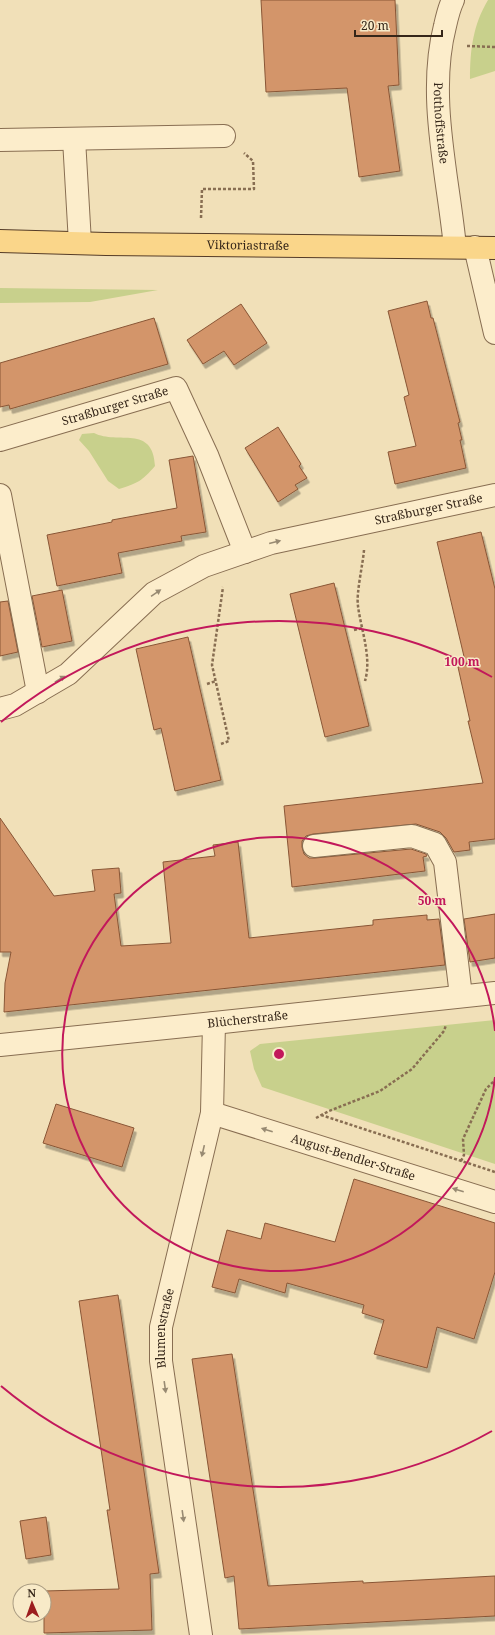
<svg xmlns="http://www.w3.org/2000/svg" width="495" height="1635" viewBox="0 0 495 1635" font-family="'Noto Serif',serif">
<defs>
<filter id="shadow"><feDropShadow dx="2.5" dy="4.5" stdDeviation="0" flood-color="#0004"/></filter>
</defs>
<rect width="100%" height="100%" fill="#f1e0b8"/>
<path fill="#c8d08c" d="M488,0H495V71L470,79C470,50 473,25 488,0Z
M0,288L158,290L90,302L0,303Z
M94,433C118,445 153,424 155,466C142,481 138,483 119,489L108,481L89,451L79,440L82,434Z
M495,1020V1164L262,1087L254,1069L250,1051L260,1044Z"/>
<path fill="#d3956a" stroke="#895636" filter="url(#shadow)" d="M261,0H395L399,85L388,86L400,171L359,177L347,88L266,92Z
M427,301L431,318H433L460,422L458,423L462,440H460L466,468L395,484L388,452L416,446L404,397L409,395L388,311Z
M241,304L267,343L234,365L224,351L203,364L187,340Z
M154,318L168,364L10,409L9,405L0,407V363Z
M278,427L301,464L299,466L307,478L295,485L298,489L278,502L245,448Z
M193,456L206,532L181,536L182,541L118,553L122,573L57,586L47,535L112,522V520L177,508L169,460Z
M481,532L495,589V839L469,842L470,850L454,852L446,838L440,832L416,824L313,834L306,836L302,841V847L304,854L309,858H315L411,849L426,854L427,856L423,857L425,871L292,887L284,806L483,783L468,721H470L458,667L466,665L437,542Z
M334,583L369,726L325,737L290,594Z
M62,590L72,641L42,647L32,596Z
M8,601L18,652L0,656V602Z
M188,637L221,780L175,791L161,728L154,730L136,649Z
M0,818L54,896L95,891L92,870L119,868L121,893L114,894L121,946L171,943L163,862L215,856L213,845L238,842L249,938L373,925V920L427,915V920L439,919L445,965L4,1012L5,983L11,952H0Z
M495,914V958L470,962L464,919Z
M56,1104L134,1128L122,1167L43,1143Z
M354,1179L495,1223V1272L474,1339L437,1327L427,1368L374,1354L384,1320L362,1313L364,1305L287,1283L285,1293L239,1279L235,1293L212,1287L227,1230L261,1239L265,1223L335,1242Z
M118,1295L159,1573L150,1574L152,1630L44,1633V1591L119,1589L107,1510H110L79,1301Z
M232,1354L268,1586L363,1581V1583L495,1576V1616L239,1629L234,1576L225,1578L192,1359Z
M46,1517L51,1555L26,1559L20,1521Z"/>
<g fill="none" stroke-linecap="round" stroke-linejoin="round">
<defs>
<g id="minor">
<path id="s1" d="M453,0C449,8 447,17 445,26C427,96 448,175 455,247"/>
<path d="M74,139L80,243"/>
<path d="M0,140L224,136"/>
<path d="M475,247L495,333"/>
<path id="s2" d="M0,440L176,388L207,455L245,552"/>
<path d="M0,495L38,692"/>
<path id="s3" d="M0,709L15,705L68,674L154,593L204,566L271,543L495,495"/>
<path d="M314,846L412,836L435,844L445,862L461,996"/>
<path id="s4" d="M0,1045L214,1023L495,993"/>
<path id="s5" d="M212,1113L495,1202"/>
<path id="s6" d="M201,1635L161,1361V1327L212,1113L214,1023"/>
</g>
<g id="major">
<path id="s7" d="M0,241L106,244L495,248"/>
</g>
</defs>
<use href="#minor" stroke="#886e52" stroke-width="24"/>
<use href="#major" stroke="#553c27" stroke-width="24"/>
<path stroke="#886e52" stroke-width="2.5" stroke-dasharray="3 2" stroke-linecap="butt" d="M467,46L495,47
M201,218L202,189H254L253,161L244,153
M364,550C363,564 356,593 358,606C361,630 372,657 365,681
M354,630L363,628
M207,684L216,681
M221,744L229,741L212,665L223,587
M321,1115L495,1172
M316,1118L329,1111L380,1091L412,1069L444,1031L446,1025
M461,1161L464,1155L463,1139L486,1089L495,1080"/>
<use href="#minor" stroke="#fcedcb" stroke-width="22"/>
<use href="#major" stroke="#fad68a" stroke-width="22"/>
</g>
<defs><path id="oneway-solid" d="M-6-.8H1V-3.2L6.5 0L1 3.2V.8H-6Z"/></defs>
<g fill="#988a72">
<use href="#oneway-solid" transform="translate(275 542) rotate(-14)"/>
<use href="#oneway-solid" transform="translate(156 593) rotate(-34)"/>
<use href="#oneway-solid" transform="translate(60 679) rotate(-31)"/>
<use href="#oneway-solid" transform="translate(267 1130) rotate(-162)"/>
<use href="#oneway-solid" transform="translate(203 1151) rotate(103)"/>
<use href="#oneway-solid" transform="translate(458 1190) rotate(-163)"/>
<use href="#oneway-solid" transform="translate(165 1387) rotate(82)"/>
<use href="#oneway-solid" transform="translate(183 1516) rotate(82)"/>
</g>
<g fill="none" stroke="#c2185b" stroke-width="2">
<path d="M495 1077A217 217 0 1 1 495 1031"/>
<path d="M492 1431A433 433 0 0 1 1 1386M1 722A433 433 0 0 1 492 677"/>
</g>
<g text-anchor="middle" stroke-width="3" stroke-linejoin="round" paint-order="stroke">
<g font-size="12" fill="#352619" stroke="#f8eac8">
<text dy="4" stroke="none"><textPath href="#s1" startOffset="125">Potthoffstraße</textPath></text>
<text dy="4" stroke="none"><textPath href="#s7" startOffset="248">Viktoriastraße</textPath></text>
<text dy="4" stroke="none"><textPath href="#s2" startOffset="120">Straßburger Straße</textPath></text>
<text dy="4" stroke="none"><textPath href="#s3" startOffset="484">Straßburger Straße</textPath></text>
<text dy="4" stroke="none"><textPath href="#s4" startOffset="249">Blücherstraße</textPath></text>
<text dy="4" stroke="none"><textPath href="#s5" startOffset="148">August-Bendler-Straße</textPath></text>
<text dy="4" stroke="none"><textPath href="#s6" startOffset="310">Blumenstraße</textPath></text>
</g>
</g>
<circle cx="279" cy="1054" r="6" fill="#c2185b" stroke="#f8eac8" stroke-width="2"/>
<g font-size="12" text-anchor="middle" font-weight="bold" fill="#c2185b" stroke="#f8eac8" stroke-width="3" stroke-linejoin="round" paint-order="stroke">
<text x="462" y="666">100 m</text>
<text x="432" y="905">50 m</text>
</g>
<g transform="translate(32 1603) rotate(358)"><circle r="19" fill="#f8eac8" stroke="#aa9c82"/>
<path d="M0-3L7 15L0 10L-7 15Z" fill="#9c1d1f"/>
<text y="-6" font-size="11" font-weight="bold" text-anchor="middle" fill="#352619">N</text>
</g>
<path d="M355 30v6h87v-6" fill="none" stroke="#352619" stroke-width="2"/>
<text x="361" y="30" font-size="12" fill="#352619" stroke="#f8eac8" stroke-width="3" paint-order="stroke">20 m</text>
</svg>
